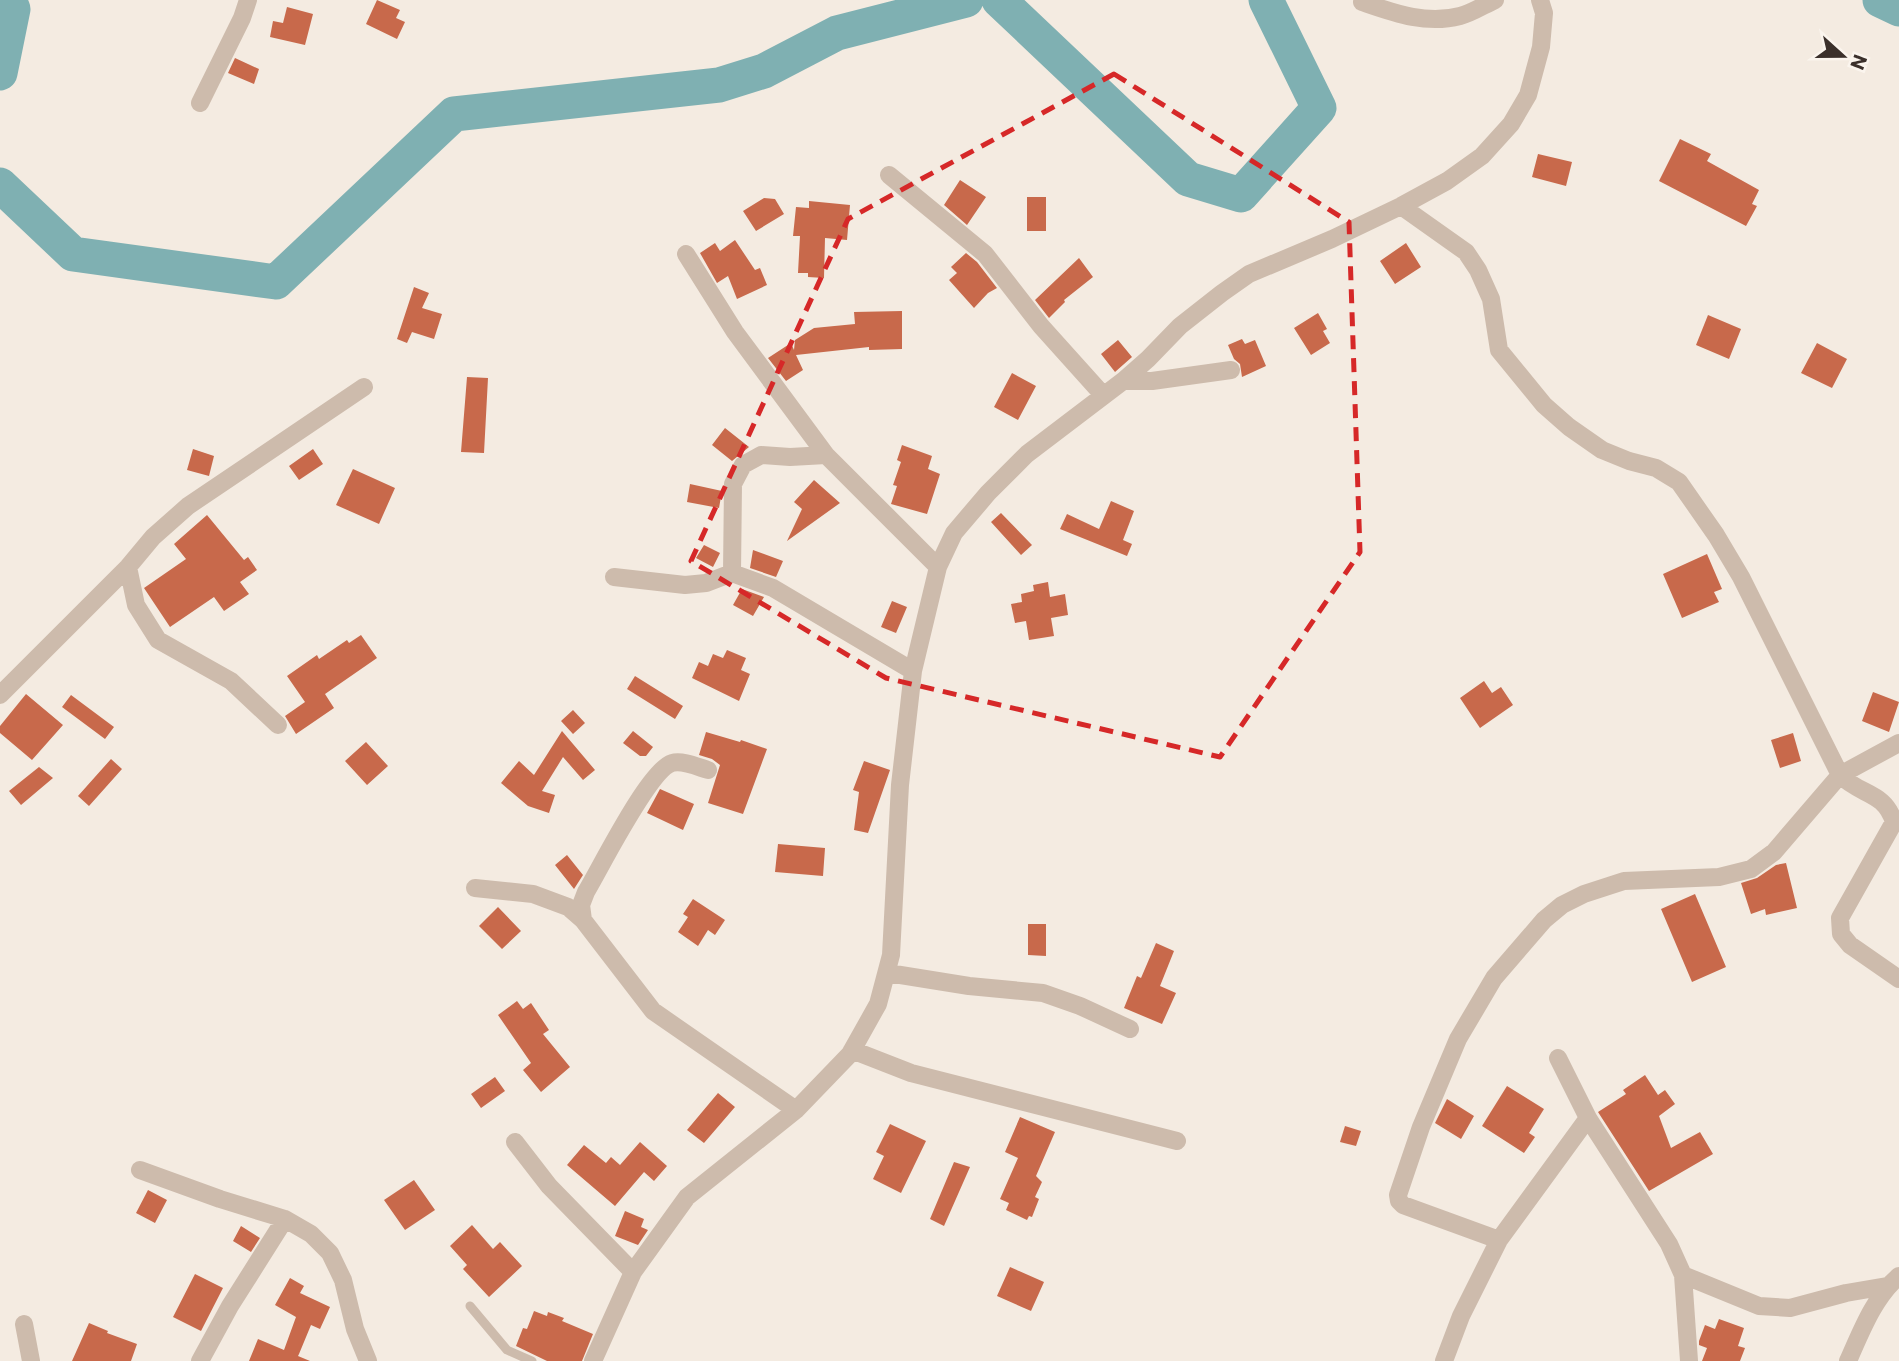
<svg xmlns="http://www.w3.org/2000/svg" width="1899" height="1361" viewBox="0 0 1899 1361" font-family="Commissioner,sans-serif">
<rect width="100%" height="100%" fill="#f4ebe1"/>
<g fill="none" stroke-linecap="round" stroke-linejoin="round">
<path stroke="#7fb0b2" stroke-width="35" d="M999,0L1188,179L1241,195L1319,108L1266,0
M1880,0L1899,9
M0,73L13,9L9,0
M0,185L73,254L276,282L454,114L719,85L764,71L837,33L966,0"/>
</g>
<path fill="#c8694b" d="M377,0L400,10L396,18L405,22L397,39L366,24Z
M287,7L313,14L305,45L270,37L273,21L283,23Z
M235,58L259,69L254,84L228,73Z
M1680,139L1711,154L1707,161L1759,190L1752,204L1757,206L1746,226L1659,181Z
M1538,154L1572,162L1566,186L1532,177Z
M960,180L986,197L967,225L944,205Z
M1027,197H1046V231H1027Z
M764,198L775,199L784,214L756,231L743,211Z
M809,201L850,205L847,240L825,238L824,278L808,277V273H798L800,236H793L796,207L809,208Z
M735,240L755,270L760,268L767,285L737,299L728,276L717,283L700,253L715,243L720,251Z
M1406,243L1421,267L1395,284L1380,261Z
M966,253L977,262L997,288L988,293L974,308L949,280L957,273L951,267Z
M1079,258L1093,277L1064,300L1065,302L1049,318L1035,300Z
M414,287L429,293L422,308L442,314L434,339L412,332L407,343L397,339Z
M902,311V349L869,350V347L796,355L803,370L786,381L768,358L791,343L794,350L795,340L814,328L855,324L854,312Z
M1318,313L1327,329L1323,331L1330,343L1311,355L1294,328Z
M1708,315L1741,329L1729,359L1696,345Z
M1242,339L1245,344L1255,340L1266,366L1242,377L1240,364L1234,359L1228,345Z
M1118,340L1132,357L1115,372L1101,354Z
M1817,343L1847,359L1832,388L1801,373Z
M1012,373L1036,386L1018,420L994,407Z
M467,377L488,378L484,453L461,452Z
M725,428L749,447L732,461L712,445Z
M902,445L932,456L928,469L940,474L927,514L891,504L897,486L893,485L901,462L897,460Z
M193,449L214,456L209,476L187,470Z
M313,449L323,464L299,480L289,466Z
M353,469L395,488L379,524L336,505Z
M814,480L840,503L787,541L802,509L794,502Z
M690,484L722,491L719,508L687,502Z
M1111,501L1134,511L1123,540L1132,544L1127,556L1060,529L1067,514L1099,529Z
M1001,513L1032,545L1021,555L991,522Z
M207,515L244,560L248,557L257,570L240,582L249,594L224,611L214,597L170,627L144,588L186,559L174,544Z
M704,545L720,553L713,567L696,558Z
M753,550L783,561L776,577L750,568Z
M1707,554L1722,589L1714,592L1719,602L1682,618L1663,574Z
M1048,582L1050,597L1065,594L1068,615L1051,618L1054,636L1029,640L1026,621L1015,623L1011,604L1022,602L1021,594L1034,591L1033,585Z
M742,589L764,597L753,616L733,605Z
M892,601L907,607L896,633L881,627Z
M361,635L377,658L325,694L334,708L296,734L285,716L305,702L287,676L317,655L319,659L347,640L349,643Z
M727,650L746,658L741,670L750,674L739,701L692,678L699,662L708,666L713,654L723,658Z
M635,676L683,706L675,719L627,689Z
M1484,681L1492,693L1501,687L1513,705L1480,728L1460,698Z
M1873,692L1899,702L1889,732L1862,721Z
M26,694L63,725L32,760L0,733V726Z
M71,695L114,727L105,739L62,707Z
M573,710L585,723L573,734L561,721Z
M562,731L595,770L583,780L563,757L542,791L555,795L549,813L528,806L501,783L519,761L534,775Z
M633,731L653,747L646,756H640L623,743Z
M706,732L740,742L741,740L767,749L743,814L708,803L720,765L712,759L699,755Z
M1793,733L1801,761L1780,768L1771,740Z
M366,742L388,766L367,785L345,761Z
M111,759L122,769L89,806L78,796Z
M864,761L890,770L868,833L854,830L859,792L853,790Z
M39,767L53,778L21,805L9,791Z
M660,789L694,804L683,830L647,813Z
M778,844L825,848L823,876L775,872Z
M567,855L583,875L574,889L555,865Z
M1786,863L1797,908L1766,915L1765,909L1751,914L1741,883L1757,878L1776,865Z
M1695,894L1726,967L1692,982L1661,909Z
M693,899L725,920L715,935L708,930L698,946L678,932L688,917L683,914Z
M498,907L521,931L502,949L479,926Z
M1028,924H1046V956L1028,955Z
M1156,943L1174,951L1160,986L1176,993L1162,1024L1124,1008L1137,976L1141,978Z
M517,1001L523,1009L531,1003L549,1030L543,1034L570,1067L541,1092L523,1070L531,1063L498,1015Z
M1645,1075L1658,1095L1665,1090L1675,1104L1659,1116L1671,1148L1700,1132L1713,1154L1649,1191L1598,1112L1626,1094L1623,1090Z
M495,1077L505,1091L481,1108L471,1094Z
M1507,1086L1544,1109L1529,1133L1535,1137L1524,1153L1482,1126Z
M718,1093L735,1107L704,1143L687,1130Z
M1447,1099L1474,1116L1461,1139L1435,1123Z
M1020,1117L1055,1132L1036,1176L1042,1182L1035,1197L1039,1199L1032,1217L1029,1216L1027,1220L1006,1210L1009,1203L1000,1199L1018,1158L1005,1152Z
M890,1124L926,1141L901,1193L873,1179L884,1156L876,1152Z
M1345,1126L1361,1131L1356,1146L1340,1142Z
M640,1142L667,1166L654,1181L644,1172L615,1206L567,1165L584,1145L606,1163L611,1157L620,1165Z
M954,1162L970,1167L944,1226L930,1219Z
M414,1180L435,1210L405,1230L384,1200Z
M148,1190L167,1200L155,1223L136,1213Z
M625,1211L644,1219L641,1227L648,1230L638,1245L615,1236Z
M472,1225L493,1249L500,1242L522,1266L489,1297L463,1269L467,1265L450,1246Z
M241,1226L260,1238L251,1252L233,1241Z
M1010,1267L1044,1282L1031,1311L997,1296Z
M195,1274L223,1288L201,1331L173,1317Z
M290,1278L304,1286L300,1293L330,1307L320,1329L311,1325L299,1354L298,1356L310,1361H249L258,1339L284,1350L296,1317L275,1305Z
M534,1311L547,1316L548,1312L564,1318L562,1321L593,1334L582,1361H547L516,1346L523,1328L527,1329Z
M1719,1319L1744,1328L1738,1346L1745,1348L1740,1361H1702L1707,1348L1699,1345V1341L1705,1325L1715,1329Z
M89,1323L108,1331L107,1333L137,1344L131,1361H72Z"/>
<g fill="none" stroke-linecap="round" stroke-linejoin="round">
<path stroke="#cdbbac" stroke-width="9" d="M470,1306L507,1350L532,1361"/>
<path stroke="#cdbbac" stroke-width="18" d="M1362,2C1394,13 1426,25 1460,16C1472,13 1484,5 1495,0
M200,103L242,18L248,0
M889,175L985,254L1041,326L1103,395
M1401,206L1466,252L1478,270L1491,299L1499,350L1544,405L1569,427L1602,450L1629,461L1656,468L1679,482L1716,535L1741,577L1840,775C1861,796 1884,791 1894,822L1840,918L1841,934L1850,945L1899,979
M686,254L735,332L826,455L938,567
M1123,381H1152L1231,370
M128,567L136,605L158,640L231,681L278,725
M732,573L733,484L743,465L761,455L790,457L826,455
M614,577L685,585L706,583L732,573L773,588L913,671
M0,695L128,567L153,537L188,506L364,387
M475,888L533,894L568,907L583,920L653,1011L796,1110
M583,920L581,905L586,892C601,867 649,770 672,763C682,760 698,767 708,770
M888,973L969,986L1043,993L1080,1006L1130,1029
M852,1050L911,1073L1177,1141
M1558,1058L1588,1118L1669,1244L1683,1275L1689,1361
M515,1142L549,1186L633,1272
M140,1170L220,1199L285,1219L311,1234L330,1253L343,1280L355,1329L368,1361
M1499,1240L1403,1205L1399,1201L1398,1195L1421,1127L1458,1039L1494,978L1544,920L1562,905L1584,894L1624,881L1719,877L1751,869L1774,852L1840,775L1899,743
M1683,1275L1759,1306L1790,1308L1846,1293L1887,1286
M24,1324L31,1361
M200,1361L230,1306L285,1219
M593,1361L633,1272L687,1197L796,1110L850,1054L878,1004L891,955L900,785L913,671L938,567L954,533L988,493L1027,454L1123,381L1148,359L1180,326L1222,293L1249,274L1332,239L1401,206L1447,181L1482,156L1511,124L1528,95L1541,47L1544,13L1540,0
M1444,1361L1461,1316L1499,1240L1588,1118
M1848,1361C1861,1332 1874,1297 1899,1276"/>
</g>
<path fill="none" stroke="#d62828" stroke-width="5" stroke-dasharray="14 9" stroke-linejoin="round" d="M1114,74L1349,222L1360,552L1220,757L886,678L691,561L848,219Z"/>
<g transform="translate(1843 56) rotate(111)" stroke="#fbf5ee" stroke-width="5" paint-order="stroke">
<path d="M0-5L12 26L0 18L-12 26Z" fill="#3b302b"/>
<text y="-10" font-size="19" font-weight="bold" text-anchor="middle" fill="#3b302b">N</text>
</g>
</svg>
